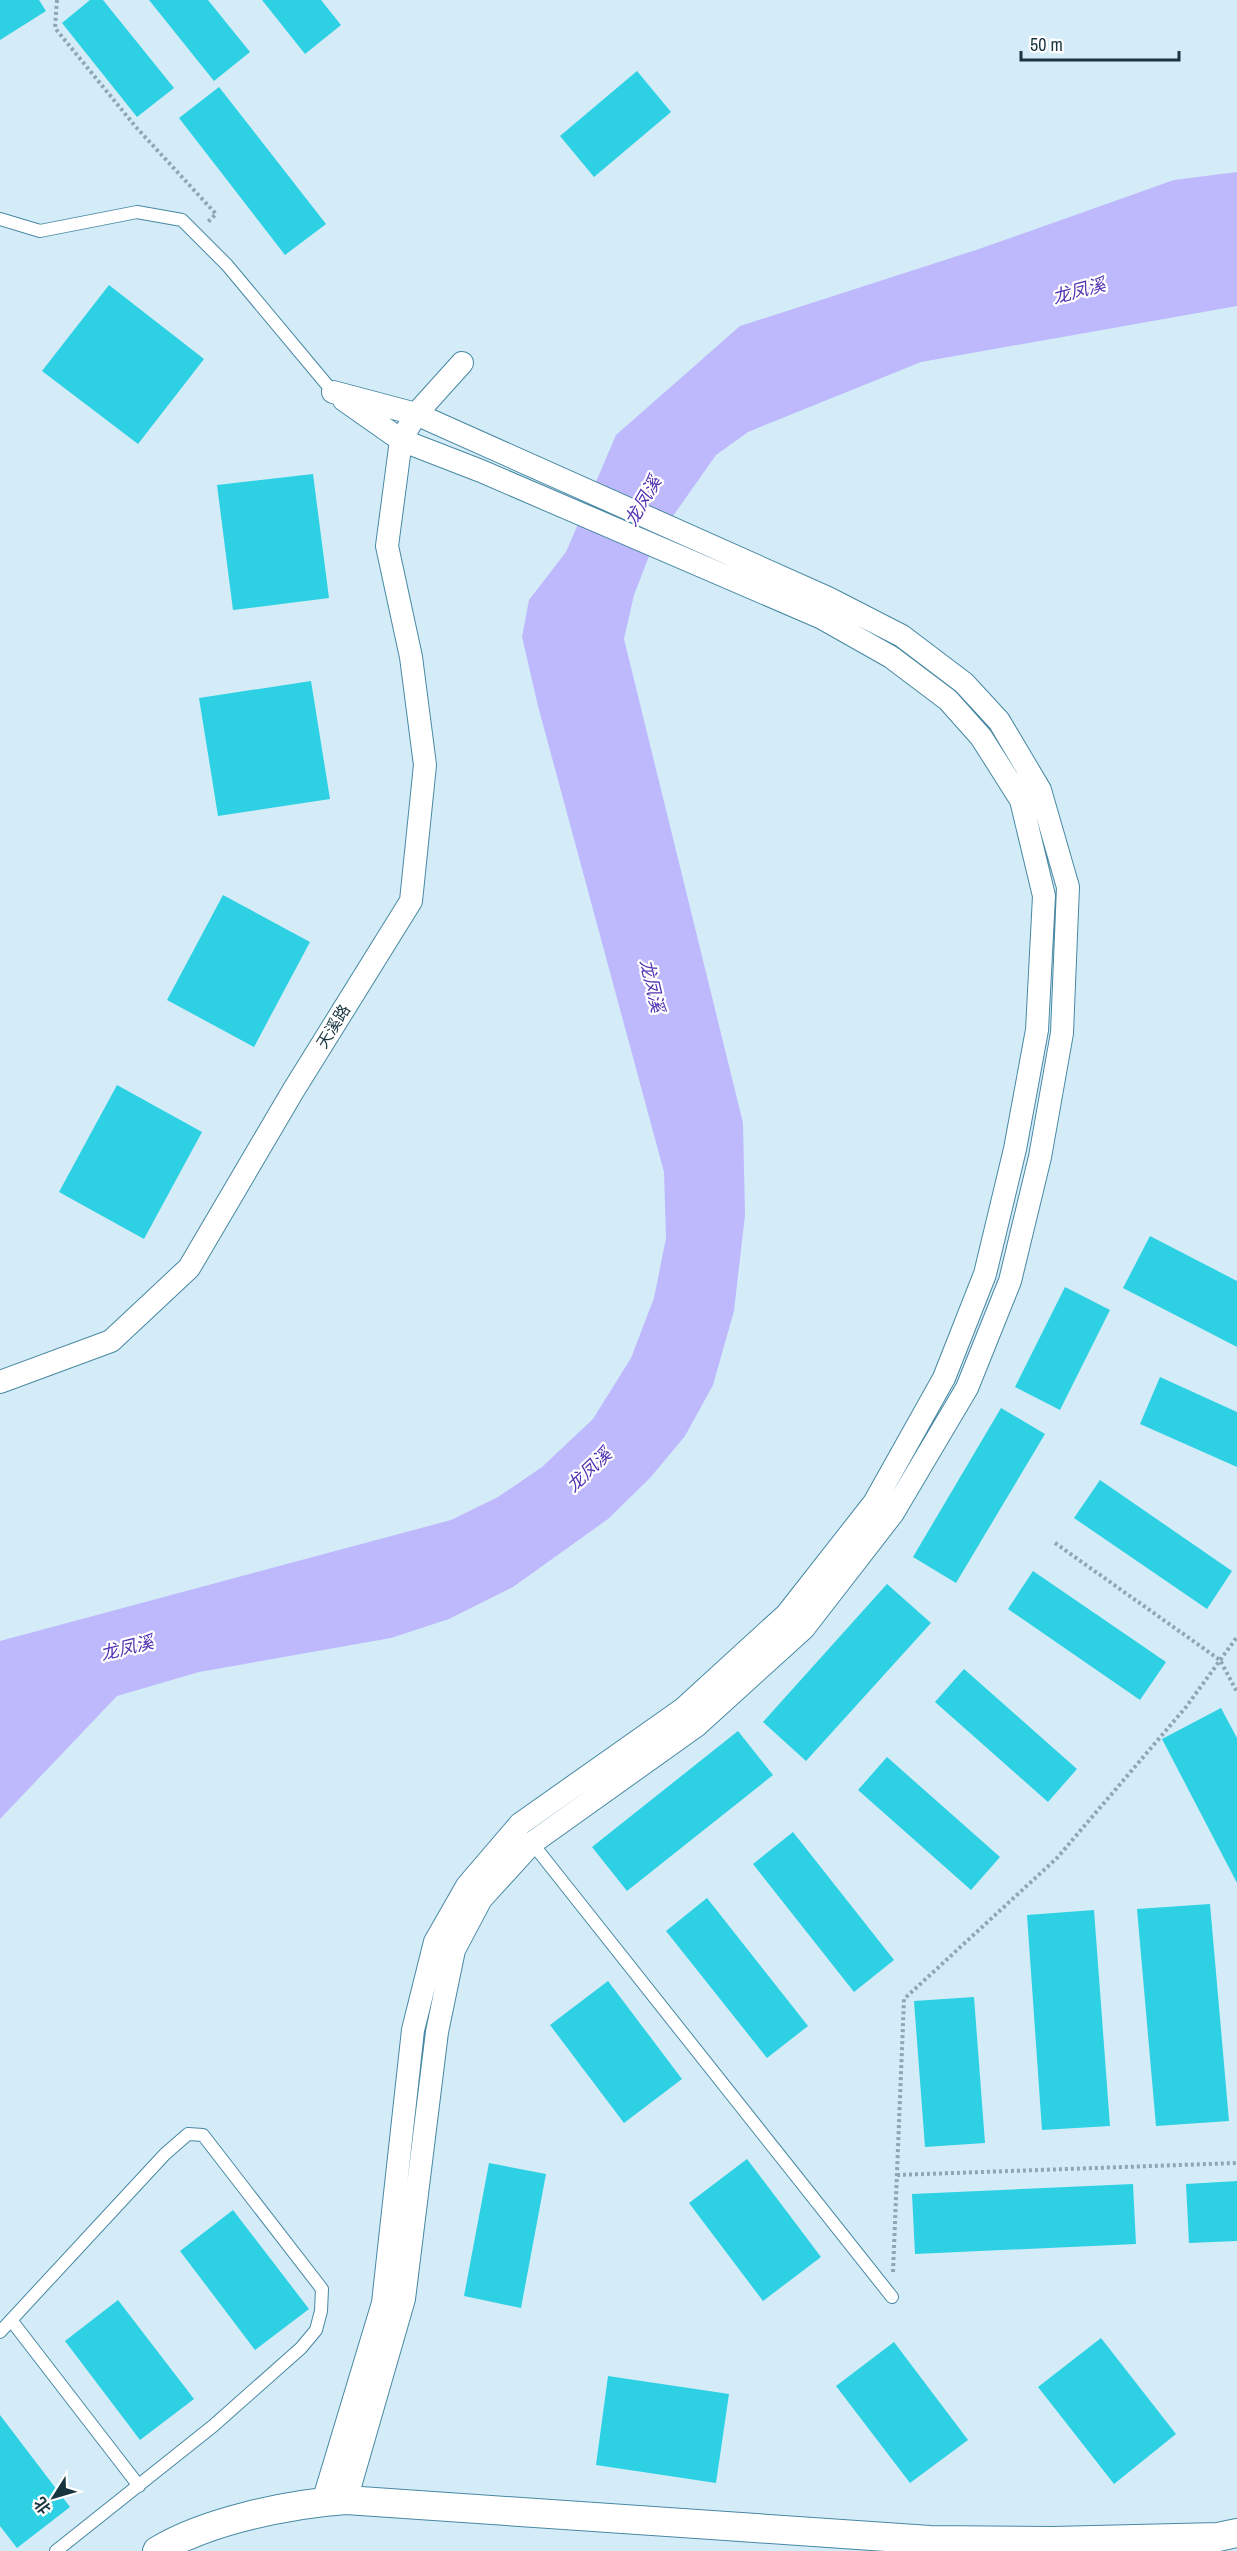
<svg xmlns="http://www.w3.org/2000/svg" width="1237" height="2551" viewBox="0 0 1237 2551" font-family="'Archivo Narrow','Noto Sans SC',sans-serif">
<rect width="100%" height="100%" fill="#d3ecf8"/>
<path fill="#beb9fd" d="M1237,172V306L921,362L748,432L716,455L654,543L634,595L624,639L743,1123L745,1215L734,1311L713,1385L685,1436L650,1478L608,1519L513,1587L449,1619L391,1638L199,1672L117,1696L0,1819V1641L451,1520L498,1497L542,1467L593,1419L631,1358L654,1298L666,1238L664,1172L538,706L522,637L529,600L566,552L616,435L740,326L979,249L1174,180Z"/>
<path fill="#2ed1e3" d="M0,0H39L46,11L0,40Z
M90,0H103L174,88L137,117L62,23Z
M149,0H208L250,52L214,81Z
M262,0H321L341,25L305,54Z
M637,71L671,112L594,177L560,136Z
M219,87L326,224L285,255L179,118Z
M109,285L204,359L138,444L42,371Z
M313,474L329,598L233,610L217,485Z
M311,681L330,799L218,816L199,698Z
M223,895L310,942L254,1047L167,1000Z
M117,1085L202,1132L144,1239L59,1192Z
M1150,1236L1237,1281V1347L1123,1288Z
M1065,1287L1110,1310L1060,1410L1015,1387Z
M1160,1377L1237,1412V1467L1140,1424Z
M1001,1408L1045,1434L956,1583L913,1557Z
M1100,1480L1232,1571L1207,1609L1074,1518Z
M1033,1571L1166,1662L1140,1700L1008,1609Z
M887,1584L931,1623L806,1761L763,1722Z
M964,1669L1077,1769L1048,1802L935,1702Z
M1221,1708L1237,1738V1883L1162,1739Z
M738,1731L773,1775L627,1891L592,1847Z
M887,1757L1000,1857L971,1890L858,1790Z
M793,1832L894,1960L854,1992L753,1864Z
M707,1898L808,2026L767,2058L666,1931Z
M1210,1904L1229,2121L1156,2126L1137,1909Z
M1094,1910L1110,2126L1042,2130L1027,1915Z
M608,1981L682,2079L624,2123L550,2025Z
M974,1997L985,2143L925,2147L914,2001Z
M747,2159L821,2257L763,2301L689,2203Z
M489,2163L546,2174L521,2308L464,2296Z
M1237,2181V2241L1189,2243L1186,2184Z
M1133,2184L1136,2244L915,2254L912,2194Z
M233,2210L309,2309L255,2350L180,2251Z
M118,2300L194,2399L140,2440L65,2341Z
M1101,2338L1176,2434L1114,2484L1038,2387Z
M894,2342L968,2440L910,2483L836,2386Z
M608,2376L729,2394L716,2483L596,2465Z
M0,2415L70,2507L17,2548L0,2526Z"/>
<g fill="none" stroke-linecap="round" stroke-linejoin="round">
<defs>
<path id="service" d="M0,219L40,231L137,212L182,220L227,265L333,392
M532,1839V1843L892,2297
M11,2320L139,2486
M0,2332L165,2154L188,2134L203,2135L322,2289L321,2311L316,2330L301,2348L213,2426L56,2551"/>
<path id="minor" d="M333,392L416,414L828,598L902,636L964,683L999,721L1040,790L1068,887L1062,1033L1040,1157L1010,1281L967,1388L893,1513L804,1628L696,1726L532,1843L481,1899L454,1950L437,2032L404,2299L346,2500
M0,1382L111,1341L189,1268L293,1091L411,901L425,765L411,657L387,546L401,440L416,414L462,363
M323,2502L383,2303L413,2030L435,1942L467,1886L520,1824L683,1709L787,1614L874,1503L944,1378L985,1274L1015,1149L1037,1030L1044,896L1021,800L981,737L948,700L891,657L822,618L481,471L401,440L344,400"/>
<path id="tertiary" d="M157,2551C206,2521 289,2504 346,2500L930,2540L1053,2541L1218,2537L1237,2533"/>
</defs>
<use href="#service" stroke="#4888a3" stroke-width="14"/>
<use href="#minor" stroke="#4888a3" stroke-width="24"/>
<use href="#tertiary" stroke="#4888a3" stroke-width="30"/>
<path stroke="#8da8b3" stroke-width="4" stroke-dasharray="3 3" stroke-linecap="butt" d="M57,0L55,28L135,126L216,214L207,223
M1055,1543L1220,1660L1237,1692
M897,2175L1237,2163
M893,2272L904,1999L1057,1858L1186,1707L1237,1637"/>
<use href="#service" stroke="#fff" stroke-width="12"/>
<use href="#minor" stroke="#fff" stroke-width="22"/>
<use href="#tertiary" stroke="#fff" stroke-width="28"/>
</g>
<g text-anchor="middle" stroke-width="4.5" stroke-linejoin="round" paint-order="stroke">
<g font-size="16" fill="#18343f" stroke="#fff">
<text transform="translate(333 1026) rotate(-58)" y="6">天溪路</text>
</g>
<g font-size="18" font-style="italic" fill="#5233b3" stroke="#fff">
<text transform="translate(1079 291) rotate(-15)" y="6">龙凤溪</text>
<text transform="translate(643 501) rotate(-60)" y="6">龙凤溪</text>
<text transform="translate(652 986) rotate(77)" y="6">龙凤溪</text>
<text transform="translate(589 1470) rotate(-44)" y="6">龙凤溪</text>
<text transform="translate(127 1648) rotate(-14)" y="6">龙凤溪</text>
</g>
</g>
<g transform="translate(54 2497) rotate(233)" stroke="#ffffff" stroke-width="4.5" paint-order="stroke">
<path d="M0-4.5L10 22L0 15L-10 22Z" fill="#18343f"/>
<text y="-9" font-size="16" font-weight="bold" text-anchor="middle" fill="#18343f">北</text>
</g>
<path d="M1021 51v9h158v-9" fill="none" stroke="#18343f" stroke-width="3"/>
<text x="1030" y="51" font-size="18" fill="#18343f" stroke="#ffffff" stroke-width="4.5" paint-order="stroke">50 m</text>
</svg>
